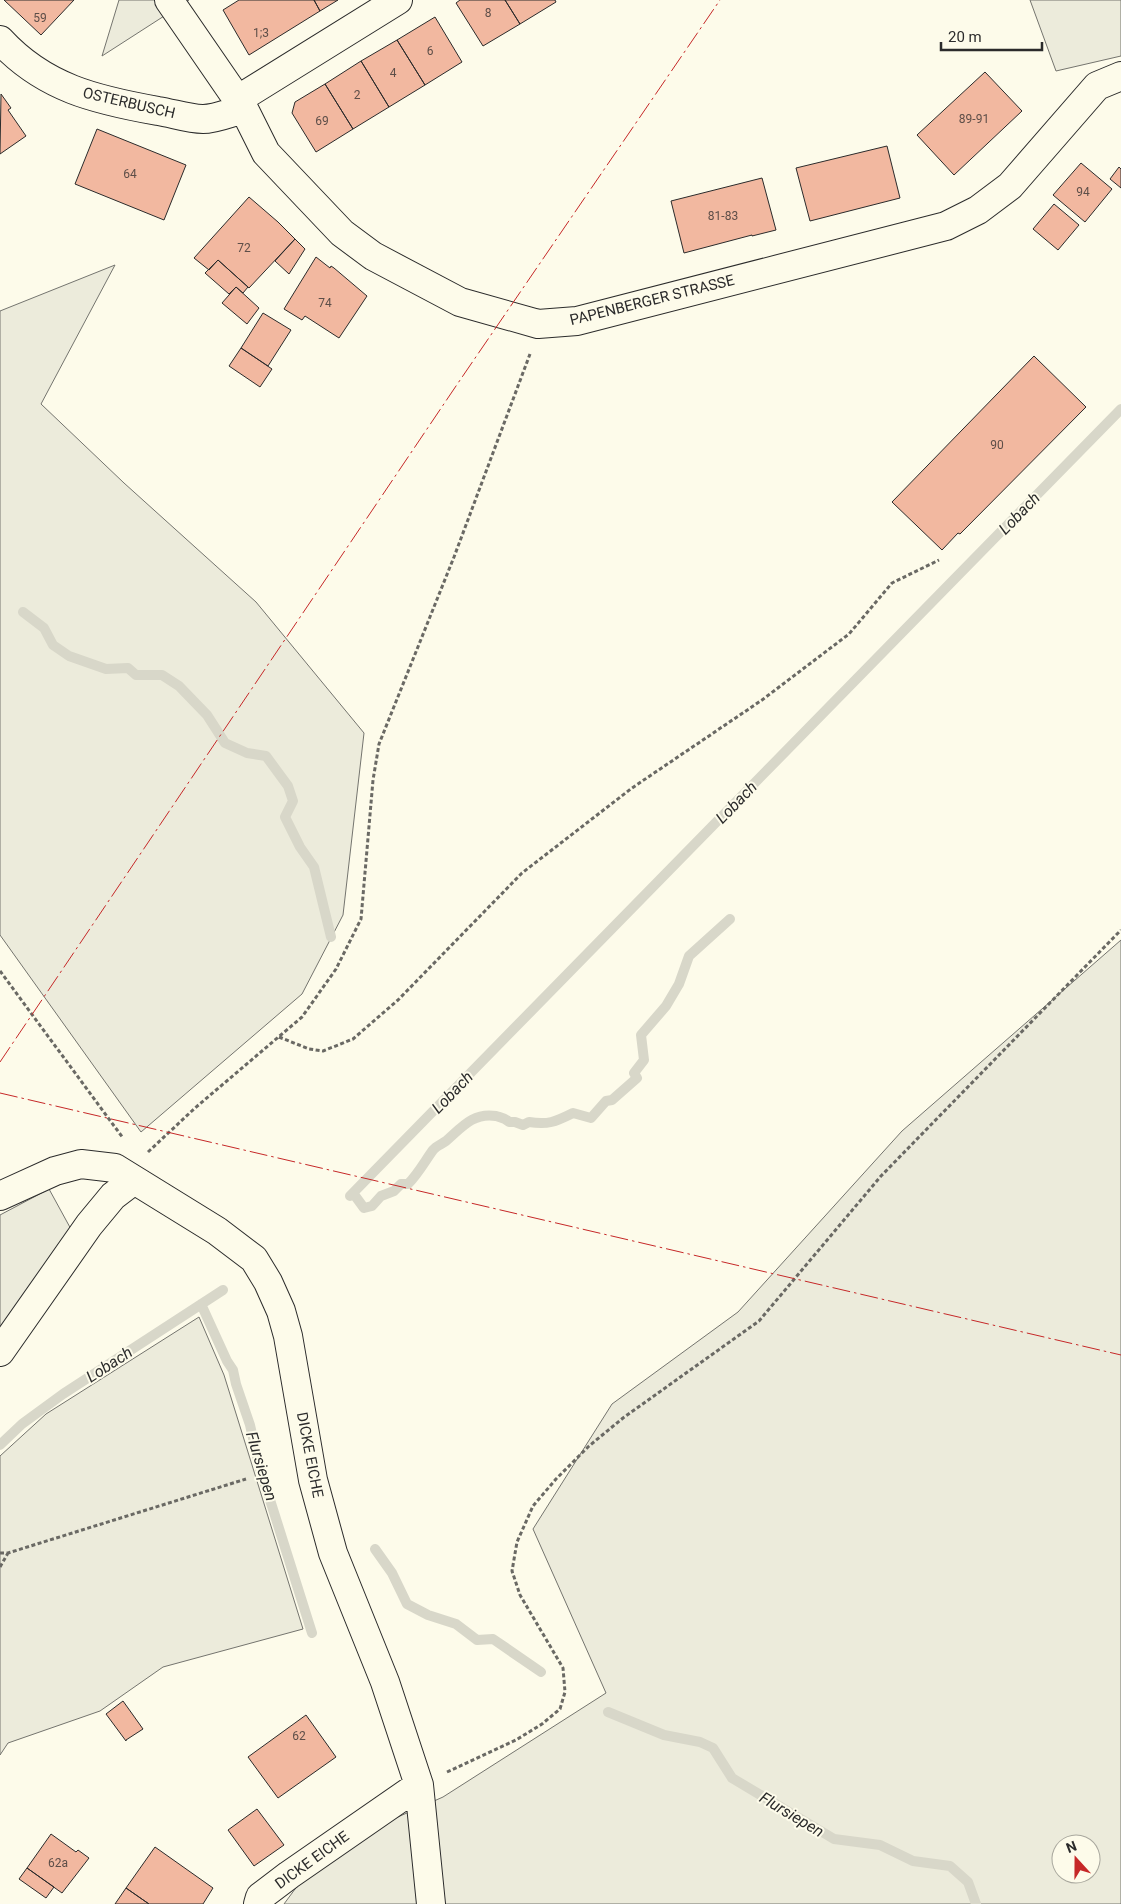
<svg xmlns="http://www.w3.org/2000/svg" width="1121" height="1904" viewBox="0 0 1121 1904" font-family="Roboto,sans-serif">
<rect width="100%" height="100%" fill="#fdfbea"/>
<path fill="#ecebdb" stroke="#74746e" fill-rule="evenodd" d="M119,0H189L102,56Z
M1030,0H1121V56L1056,71Z
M115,265L41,404L124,483L256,602L364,733L343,915L302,994L141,1132L0,935V311Z
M1121,940V1904H284L298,1885L382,1824L443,1797L606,1693L533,1529L612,1404L738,1312L902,1131ZM1061,1844H1091V1874H1061Z
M49,1189L72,1231L0,1331V1215Z
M199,1317L224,1375L303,1629L163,1667L100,1711L8,1743L0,1755V1456L46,1414Z"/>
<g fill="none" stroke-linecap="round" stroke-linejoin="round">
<path stroke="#d8d7c9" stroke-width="10" d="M23,612L44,628L53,645L69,656L106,669L128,668L136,675H162L179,686L207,715L225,743L247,753L266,756L288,786L293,801L285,817L300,847L314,867L331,937
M353,1193L364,1208L372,1206L381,1196L394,1191L401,1184H408C418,1174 425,1161 433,1150C436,1146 442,1144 446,1141C461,1128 473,1112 496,1116C502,1118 505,1118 509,1122H515L523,1125L529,1122C548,1125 555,1122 573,1113L591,1118L606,1101L612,1100L637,1078L634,1073L644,1060L641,1035L666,1006L679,984L689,956L730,919
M350,1196L1121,409
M201,1304L227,1361L233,1370L236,1384L250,1425L259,1465L312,1633
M0,1445L22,1424L63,1394L223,1290
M375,1549L392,1573L407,1604L428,1615L456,1624L477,1640L493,1639L541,1672
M608,1712L664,1735L700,1742L713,1748L732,1778L834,1839L880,1845L913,1861L950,1866L968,1882L976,1904"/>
</g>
<path fill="#f2b8a0" stroke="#2b2b2b" d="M4,0H74L41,35Z
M239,0H314L320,11L249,55L223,10Z
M314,0H338L320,11Z
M460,0H505L520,24L483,46L456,3Z
M505,0H555L556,2L520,24Z
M435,17L462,62L425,85L397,40Z
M397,40L425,85L389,107L361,61Z
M361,61L389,107L353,129L325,84Z
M985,72L1022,111L954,175L917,135Z
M325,84L353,129L316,152L292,113L295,102Z
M1,94L11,108L8,110L26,136L0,154Z
M97,129L186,165L164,220L75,184Z
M887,146L900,198L810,221L796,168Z
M1081,163L1112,189L1085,222L1053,195Z
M1119,167L1121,169V188L1110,179Z
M762,178L776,230L752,236V235L684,253L671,201Z
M249,197L278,222L295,239L249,288L218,260L209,270L194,258Z
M1054,204L1079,225L1058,250L1033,229Z
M295,239L305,249L289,274L275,261Z
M316,257L330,268L331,266L334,268L367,296L339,338L305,316L302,320L284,309Z
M218,260L248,287L243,293L236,287L229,294L205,273Z
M236,287L259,308L247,324L222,303Z
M263,313L291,330L268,366L241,348Z
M241,348L272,369L260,387L229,366Z
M1034,356L1086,407L960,534L958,533L942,550L892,502Z
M123,1701L143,1729L126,1740V1741L106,1714Z
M306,1715L336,1757L278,1798L248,1757Z
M257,1809L284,1845L254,1866L228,1830Z
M51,1834L76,1852L78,1850L89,1858L62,1893L27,1868Z
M155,1847L213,1888L203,1904H149L126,1888Z
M27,1868L54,1887L46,1898L19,1879Z
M126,1888L149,1904H115Z"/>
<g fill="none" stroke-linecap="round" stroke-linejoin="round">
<defs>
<path id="minor" d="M169,0L244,109L266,153L342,233L373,256L460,302L538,324L577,321L946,226L978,210L1010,186L1097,86L1121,76
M0,40C44,88 96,100 158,111C172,113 188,119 203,119C216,119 231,112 244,109
M237,100L398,0
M0,1196L55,1171L81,1164L115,1168L217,1231L254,1259L268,1282L281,1311L288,1336L313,1480L333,1553L385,1682L419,1785L431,1904
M0,1352L89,1225L113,1196L134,1180
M258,1904L260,1897L289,1875L419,1785"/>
</defs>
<use href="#minor" stroke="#2b2b2b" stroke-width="30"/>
<path stroke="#6a6964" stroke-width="3" stroke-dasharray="4 2.5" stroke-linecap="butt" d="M0,971L123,1138
M279,1037L309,1049L323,1051L353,1039L398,1000L522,873L632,788L762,700L849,634L892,583L939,560
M148,1152L195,1108L302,1017L336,969L361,919L373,780L379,744L454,557L530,354
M0,1553H8L246,1479
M0,1567L8,1553
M447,1772L516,1740L542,1724L560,1709L565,1692L563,1668L520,1595L512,1571L517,1542L533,1506L556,1479L589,1446L623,1418L759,1321L881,1176L1121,930"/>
<use href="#minor" stroke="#fdfbea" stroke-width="28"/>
<path stroke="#c62828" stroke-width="1" stroke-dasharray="18 4 2.5 4" stroke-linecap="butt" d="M0,1062L456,386L720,0
M0,1093L1121,1355"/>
</g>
<g text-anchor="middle" stroke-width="4" stroke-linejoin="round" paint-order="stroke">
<g font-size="12" fill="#5d4e48">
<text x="488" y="17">8</text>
<text x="40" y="22">59</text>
<text x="261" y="37">1;3</text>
<text x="430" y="55">6</text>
<text x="393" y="77">4</text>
<text x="357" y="99">2</text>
<text x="974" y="123">89-91</text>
<text x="322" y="125">69</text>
<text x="130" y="178">64</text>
<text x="1083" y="196">94</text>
<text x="723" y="220">81-83</text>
<text x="244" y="252">72</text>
<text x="325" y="307">74</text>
<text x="997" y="449">90</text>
<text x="299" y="1740">62</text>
<text x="58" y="1867">62a</text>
</g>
<g font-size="15" fill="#2b2b2b" stroke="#fdfbea">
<text transform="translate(129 103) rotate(13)" y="5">OSTERBUSCH</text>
<text transform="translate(652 300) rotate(-14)" y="5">PAPENBERGER STRASSE</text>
<text transform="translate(310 1455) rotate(79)" y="5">DICKE EICHE</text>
<text transform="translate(312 1860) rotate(-36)" y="5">DICKE EICHE</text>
</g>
<g font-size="16" font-style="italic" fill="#2b2b2b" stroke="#fdfbea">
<text transform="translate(1019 513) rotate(-46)" y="6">Lobach</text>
<text transform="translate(736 802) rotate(-46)" y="6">Lobach</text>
<text transform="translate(452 1092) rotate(-46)" y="6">Lobach</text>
<text transform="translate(109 1364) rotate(-33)" y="6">Lobach</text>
<text transform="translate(262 1466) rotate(73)" y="6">Flursiepen</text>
<text transform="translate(792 1814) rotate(31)" y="6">Flursiepen</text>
</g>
</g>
<g transform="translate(1076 1859) rotate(339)"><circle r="24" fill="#fdfbea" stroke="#a9a89e"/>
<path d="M0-4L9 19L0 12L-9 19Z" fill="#c62828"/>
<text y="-8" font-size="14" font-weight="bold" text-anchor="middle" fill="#2b2b2b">N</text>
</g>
<path d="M941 42v8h101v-8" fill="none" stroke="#2b2b2b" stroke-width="2.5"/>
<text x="948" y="42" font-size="15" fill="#2b2b2b" stroke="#fdfbea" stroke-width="4" paint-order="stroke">20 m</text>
</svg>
